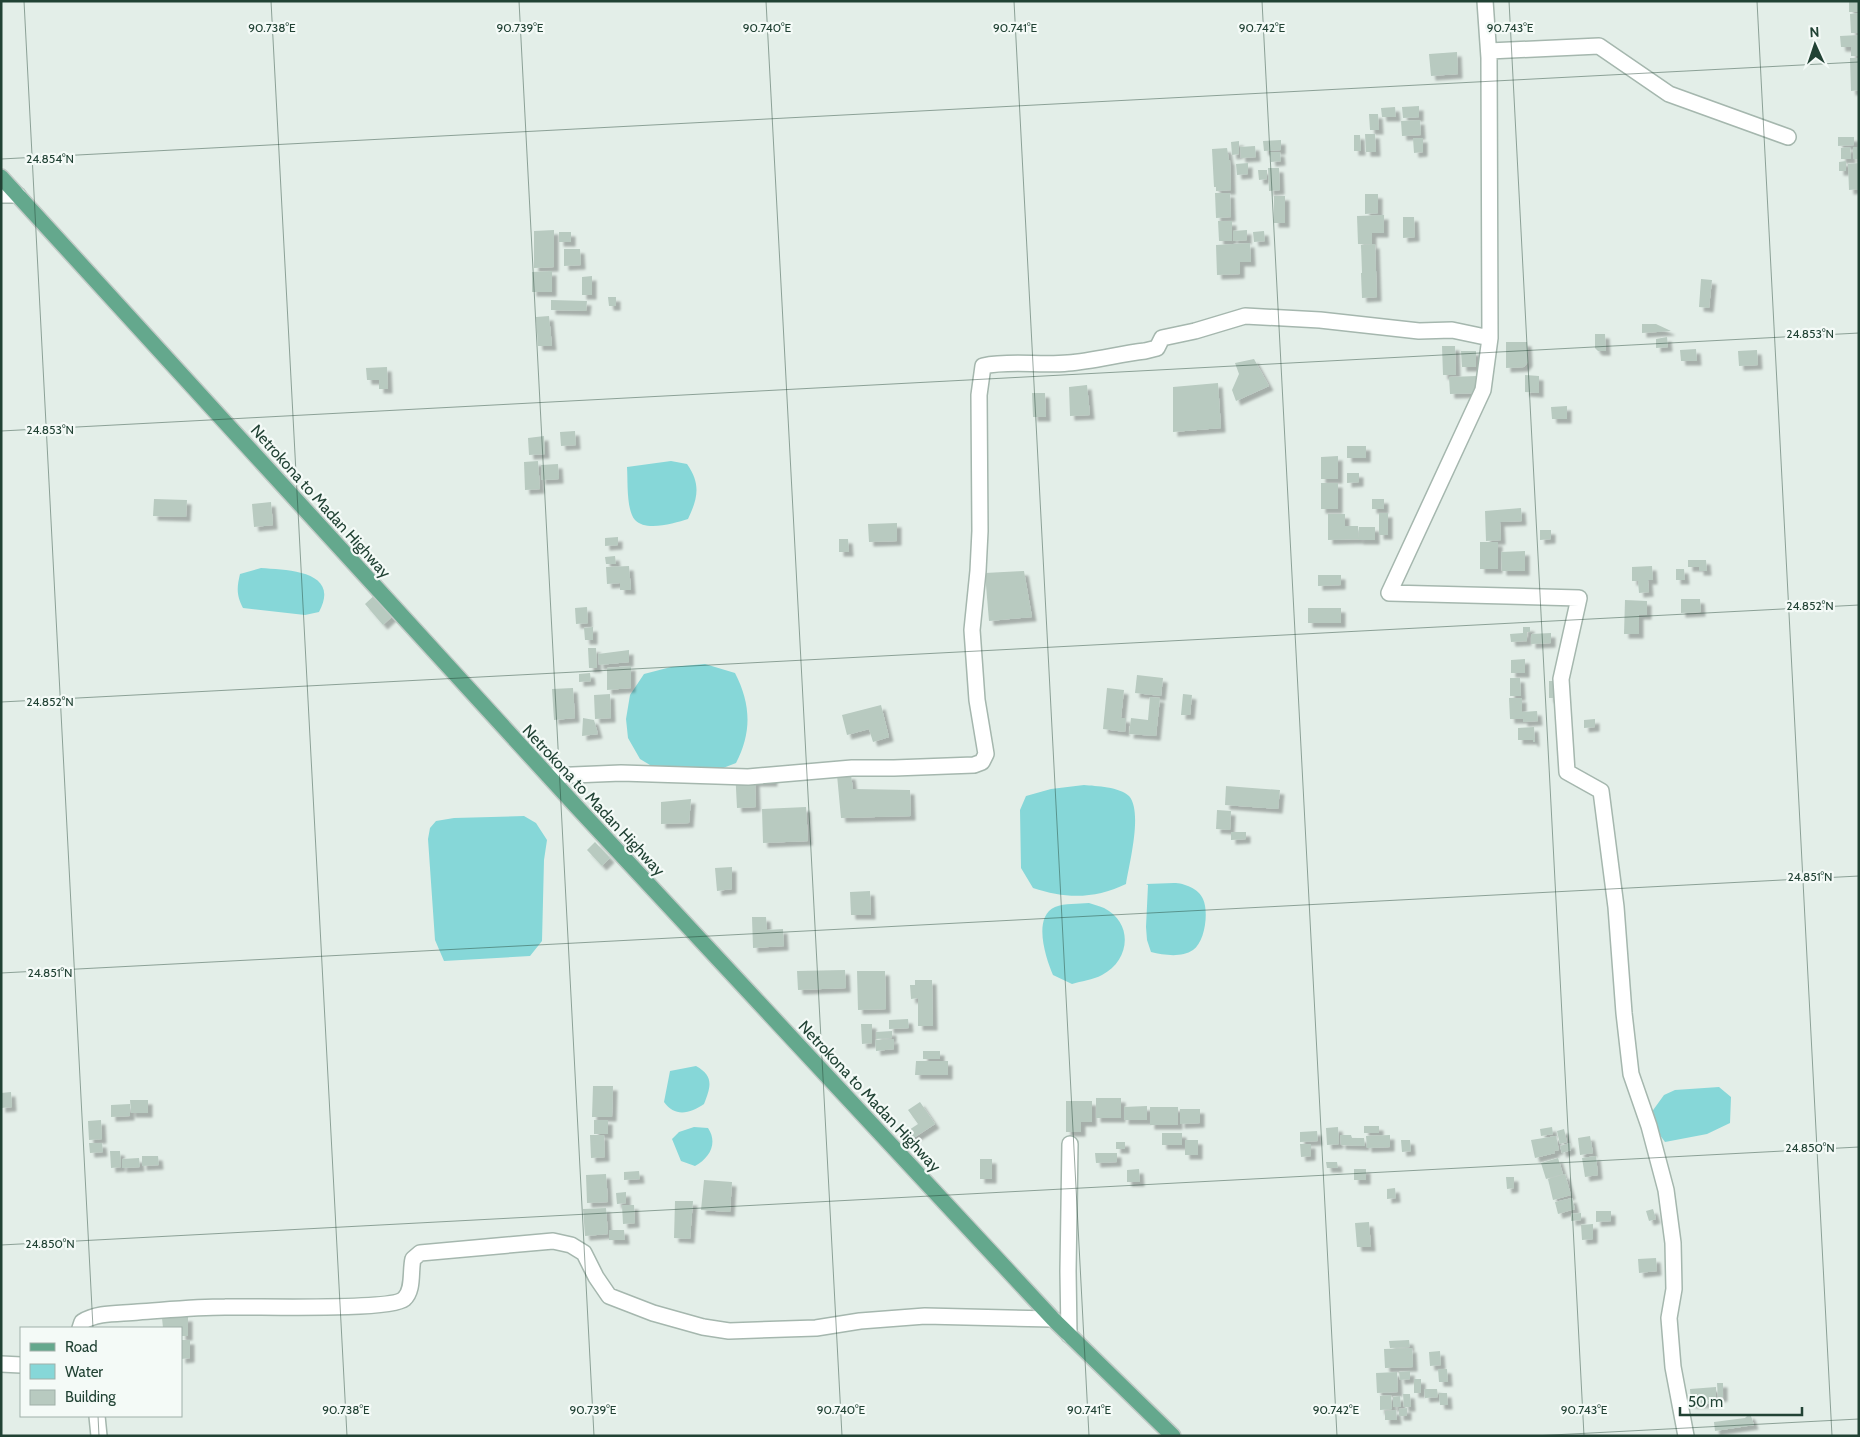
<svg xmlns="http://www.w3.org/2000/svg" width="1860" height="1437" viewBox="0 0 1860 1437" font-family="Cabin,sans-serif">
<defs>
<filter id="shadow"><feDropShadow dx="4.5" dy="4.5" stdDeviation="1" flood-color="#0004"/></filter>
</defs>
<rect width="100%" height="100%" fill="#e3eee8"/>
<path fill="#86d7d8" d="M671,461L687,464C701,484 698,498 688,519C675,523 646,532 635,520C626,510 628,480 627,467Z
M261,568C289,570 341,571 319,612L305,615L243,608C236,595 237,587 240,574Z
M705,664L735,673C751,704 752,732 736,763L718,770L655,768L640,759L628,738L626,719L630,695L644,674L671,667Z
M1084,785C1096,786 1120,787 1129,796C1143,812 1129,864 1126,884C1095,899 1066,899 1033,888L1021,868L1020,810L1026,796L1051,789Z
M524,816L536,823L547,840L544,860L542,941L530,956L444,961L435,940L428,839L430,828L436,821L454,818Z
M1174,883C1184,883 1199,889 1203,899C1209,912 1205,942 1193,950C1181,958 1164,955 1151,952L1147,940L1146,927L1148,885L1146,884Z
M1089,903C1094,905 1100,906 1104,908C1134,923 1130,961 1102,975C1093,980 1081,981 1072,984L1053,975C1046,959 1032,917 1055,907C1065,903 1078,904 1089,903Z
M696,1066C714,1076 711,1086 704,1104C691,1113 675,1118 664,1102L670,1071Z
M1719,1087L1731,1097L1730,1123L1707,1134L1665,1142L1654,1127L1651,1113L1664,1095L1675,1090Z
M694,1127L708,1128C718,1143 710,1158 695,1166L681,1161L672,1139L679,1132Z"/>
<path fill="#b8cac0" filter="url(#shadow)" d="M1849,1H1859V12H1849Z
M1859,13V33H1851L1850,14Z
M1859,35V56H1851V47H1841L1840,36Z
M1457,52L1458,74L1431,76L1429,54Z
M1850,58H1859V90L1851,91Z
M1419,106V117L1403,118L1402,107Z
M1395,107L1396,117H1382L1381,108Z
M1369,114H1378L1379,130H1370Z
M1420,120L1421,135L1402,136L1401,121Z
M1365,134H1375L1376,152H1366Z
M1354,135H1360L1361,151H1354Z
M1838,137H1854V145L1838,146Z
M1413,138H1423V152L1414,153Z
M1281,140V150L1264,151L1263,141Z
M1239,141V154L1232,155L1231,142Z
M1255,146L1256,157L1241,158L1240,147Z
M1850,147L1851,159H1841V148Z
M1853,147H1859V159H1853Z
M1227,148L1229,160H1230L1231,190L1216,191V187H1214L1212,149Z
M1270,152H1280L1281,161L1271,162Z
M1846,161V171H1839V162Z
M1248,163V174L1237,175L1236,164Z
M1859,163V189L1849,190L1848,164Z
M1268,168H1279L1280,190L1269,191Z
M1258,170H1267V179L1259,180Z
M1215,193H1230L1231,217L1216,218Z
M1365,194H1378V213L1365,214Z
M1274,196H1285V223H1274Z
M1384,215V233H1372V244H1358L1357,216Z
M1403,217H1414L1415,237L1403,238Z
M1218,221H1232V241H1219Z
M554,230V267L534,268V231Z
M1247,230V240L1233,241V231Z
M1264,231L1265,241L1254,242L1253,232Z
M559,232H571V242H559Z
M1250,243L1251,262H1240V274L1217,275L1216,245Z
M1375,244L1377,297L1362,298L1361,273H1371H1362L1361,245Z
M564,249H580L581,265L564,266Z
M552,271V292H532V272Z
M592,276V295H582V277Z
M1701,279L1712,280L1709,308L1699,307Z
M608,297H616V306H609Z
M551,300L587,301L586,311L551,310Z
M549,316L552,346H538L536,317Z
M1642,324H1656L1671,331L1642,333Z
M1595,334H1605L1606,351H1598L1595,348Z
M1667,337L1668,347L1656,348V339Z
M1506,342H1527L1528,362L1524,367L1506,368Z
M1442,346H1455L1456,375H1443Z
M1696,349L1697,361H1681L1680,350Z
M1757,350L1758,365L1739,366L1738,351Z
M1461,351H1476V367H1462Z
M1254,359L1269,386L1236,401L1232,390L1239,374L1235,363Z
M387,367L388,389H379V380H367L366,368Z
M1525,375L1539,376V393L1525,392Z
M1477,376V393L1450,394L1449,377Z
M1218,383L1221,428L1173,432V387Z
M1087,385L1090,415L1070,416L1069,387Z
M1032,393H1045L1046,417H1033Z
M1567,406V419H1552L1551,407Z
M575,431L576,445L561,446L560,432Z
M544,436L545,454L529,455L528,438Z
M1347,446H1366V458H1347Z
M1338,456V479H1321V457Z
M538,461L540,489L525,490L524,462Z
M558,464L559,479L541,480V465Z
M1347,473H1359V482L1347,483Z
M1321,483H1338V509H1321Z
M154,499L187,500L186,517L153,516Z
M1372,499H1384V509H1372Z
M271,502L273,525L254,527L252,504Z
M1521,508L1522,521L1500,522L1501,540L1486,541L1485,511Z
M1379,513H1388V535H1379Z
M1328,514H1345V526H1358L1359,539L1328,540Z
M897,523V541L869,542L868,524Z
M1359,527H1375V540H1359Z
M1540,530H1551V539L1540,540Z
M618,537V545L605,546V538Z
M839,539H848L849,552H839Z
M1480,542H1498V569H1480Z
M1525,551V571H1502L1501,552Z
M615,556L616,564H606L605,557Z
M1688,560H1706L1707,571H1699V567H1688Z
M629,566L631,590H620V583L607,584L606,567Z
M1652,566L1653,580H1648L1649,592L1639,593L1638,581H1632V567Z
M1676,569H1684L1685,580H1676Z
M1024,571L1032,617L989,621L985,573Z
M1318,575H1341V585L1318,586Z
M379,591L397,612L383,625L365,604Z
M1681,599H1700L1701,612L1681,613Z
M1625,600L1647,601V615H1639V634H1624Z
M587,607L588,623L576,624L575,608Z
M1308,608H1341V623H1308Z
M593,627V640H585L584,628Z
M1523,627H1530V632H1527V641L1511,642L1510,634L1523,633Z
M1551,633V643L1531,644V634Z
M588,648H596L597,668H589Z
M629,650V662L599,665L598,654Z
M1525,659V673H1511V660Z
M631,666V688L607,690V668Z
M590,673L591,681L579,682V674Z
M1137,675L1163,678L1161,696L1135,693Z
M1510,678H1520L1521,696H1510Z
M1549,681H1558L1559,698H1549Z
M573,688L575,718L554,720L552,689Z
M1107,688L1124,690L1121,718H1126L1125,732L1103,729Z
M610,694L611,718L595,719L594,695Z
M1183,694L1192,695L1190,715H1181Z
M1150,697L1160,698L1156,736L1129,734L1131,718L1148,720Z
M1509,698H1522V712L1537,711L1538,721L1523,722V719H1510Z
M881,705L889,737L873,742L869,729L847,735L842,715Z
M583,718L594,720L598,734L582,736Z
M1595,719V727L1584,728V720Z
M1534,727L1535,742H1533V740H1518V728Z
M772,767L773,782H755L756,807L737,808L735,769Z
M837,775H851L853,789L910,790L911,816L841,818Z
M1226,786L1280,790L1278,809L1225,805Z
M691,799L689,823L661,824V802Z
M806,807L808,841L763,843L762,809Z
M1217,810L1231,811L1230,830L1216,829Z
M1231,832H1246V839L1231,840Z
M595,842L610,858L602,866L587,850Z
M732,867V889L717,891L715,868Z
M870,891L871,915H851L850,892Z
M752,917H766L767,930L783,929L784,946L753,948Z
M845,970L846,988L798,990L797,971Z
M857,971H885L886,1009L858,1010Z
M915,980H932L933,1026H918V998L911,999L910,985H915Z
M908,1019L909,1028L889,1029V1020Z
M861,1024H872V1043L862,1044Z
M892,1031V1038L876,1039V1032Z
M894,1039V1049L876,1051L875,1040Z
M923,1051H940V1059H923Z
M916,1061H948V1075H915Z
M593,1086H613L612,1117H592Z
M11,1092L12,1107L1,1108V1093Z
M1096,1098H1121V1118H1096Z
M130,1100H148V1113H131Z
M1066,1101H1092V1122H1081V1132H1066Z
M920,1102L935,1124L912,1139L906,1132L918,1124L908,1110Z
M130,1104V1116L111,1117V1105Z
M1147,1106V1120H1124V1107Z
M1150,1107H1178V1125H1150Z
M1180,1109H1200V1123L1180,1124Z
M101,1120L102,1139L89,1140L88,1121Z
M594,1120H608V1134H594Z
M1364,1126H1379V1133H1364Z
M1338,1127L1339,1144L1327,1145L1326,1128Z
M1552,1127L1553,1134L1541,1136L1540,1129Z
M1564,1129L1567,1142L1560,1144L1557,1131Z
M1317,1131L1318,1141L1300,1142V1132Z
M1162,1133H1182V1145H1162Z
M590,1135H604L605,1157L591,1158Z
M1340,1135H1351L1352,1138H1364L1365,1146L1341,1145Z
M1390,1135V1147L1367,1148L1366,1136Z
M1556,1136L1559,1150L1554,1151L1555,1153L1535,1158L1531,1140Z
M1590,1136L1593,1153L1580,1155L1578,1138Z
M1185,1140H1198V1155H1185Z
M1401,1140H1410L1411,1151L1402,1152Z
M1116,1142H1125V1149H1116Z
M89,1143H102L103,1152L90,1153Z
M1570,1143L1571,1150L1562,1153L1560,1146Z
M1300,1144H1311V1156L1301,1157Z
M110,1151H120L121,1167L111,1168Z
M1095,1153H1117V1162L1096,1163Z
M142,1156H158L159,1165L142,1166Z
M1596,1156L1598,1175L1585,1177L1582,1158Z
M139,1158L140,1167L122,1168V1159Z
M1558,1158L1563,1174L1546,1179L1541,1163Z
M980,1159H992V1179H980Z
M1326,1162H1337L1338,1168H1327Z
M1139,1169L1140,1182H1127V1170Z
M1354,1169H1366V1180H1354Z
M639,1171L640,1179L624,1180V1172Z
M606,1174L608,1202L587,1203L586,1175Z
M1565,1174L1571,1195L1553,1200L1548,1179Z
M1506,1177H1514V1188L1507,1189Z
M704,1180L732,1182L730,1212L701,1210Z
M1395,1188L1396,1198L1387,1199V1189Z
M626,1192V1203L617,1204L616,1193Z
M1572,1198L1575,1209L1558,1214L1555,1202Z
M675,1201H693L690,1239L674,1238Z
M622,1205H634L635,1223L623,1224Z
M606,1208L608,1234L585,1236L583,1209Z
M1653,1209L1656,1219L1649,1221L1646,1211Z
M1596,1211H1611V1221L1596,1222Z
M1581,1213V1220L1571,1221V1214Z
M1369,1222L1371,1247H1357L1355,1223Z
M1593,1224V1239L1582,1240L1581,1225Z
M609,1230H624L625,1240H609Z
M1656,1258L1657,1271L1639,1273L1638,1259Z
M188,1317V1336H181V1328H163L162,1318Z
M181,1340H190V1358L181,1359Z
M1409,1340L1410,1347L1390,1348L1389,1341Z
M1412,1348L1413,1367L1385,1368L1384,1349Z
M1440,1351L1441,1365L1430,1366L1429,1352Z
M1438,1369H1447L1448,1382H1439Z
M1410,1371V1379L1400,1380L1399,1372Z
M1397,1372L1398,1392L1377,1393L1376,1373Z
M1414,1379H1421V1393H1414Z
M1717,1383H1723V1397L1718,1398Z
M1716,1387V1403L1691,1404L1690,1389Z
M1424,1389H1437L1438,1397L1425,1398Z
M1439,1393H1447L1448,1405H1440Z
M1403,1394H1410L1411,1407H1404Z
M1391,1395L1392,1409L1380,1410V1396Z
M1400,1396L1401,1407H1393V1397Z
M1407,1408V1416H1399V1409Z
M1396,1410L1397,1420H1385V1411Z
M1749,1414L1751,1416L1754,1425L1715,1431L1714,1422L1745,1418Z"/>
<g fill="none" stroke-linecap="round" stroke-linejoin="round">
<defs>
<path id="minor" d="M1485,1L1489,58L1490,338L1483,390L1389,593L1579,598L1561,679L1567,772L1601,791L1616,907L1624,1013L1631,1074L1649,1126L1666,1190L1673,1243L1674,1289L1669,1318L1673,1367L1686,1436
M1489,51L1599,46L1669,94L1788,137
M1,195H18
M549,776L621,773L748,777L852,768H894L974,765L982,762L986,754L977,700L972,630L978,571L980,531L979,395L983,366C1011,360 1040,366 1068,363C1094,361 1119,354 1145,351L1157,348L1162,338L1195,331L1245,316L1320,320L1419,331L1452,330L1490,338
M80,1328L82,1322C98,1312 119,1314 138,1312C167,1310 196,1307 225,1307C253,1306 390,1311 404,1299C414,1290 410,1271 413,1259L420,1253L553,1241L571,1245L584,1253L596,1277L609,1296L653,1313L703,1327L729,1331L816,1328L860,1321L925,1316L1053,1319
M1069,1335L1068,1271L1070,1144
M1,1364L21,1365
M97,1416L99,1436"/>
<path id="major" d="M1,177L574,804L1053,1319L1173,1436"/>
</defs>
<use href="#minor" stroke="#a5b7ae" stroke-width="18"/>
<use href="#major" stroke="#c1cac6" stroke-width="18"/>
<use href="#minor" stroke="#fff" stroke-width="15"/>
<use href="#major" stroke="#64a88d" stroke-width="15"/>
</g>
<path fill="none" stroke="#214234" stroke-width="1" stroke-opacity="0.45" d="M24,1L93,1328M271,1L347,1436M519,1L594,1436M766,1L842,1436M1014,1L1089,1436M1262,1L1337,1436M1509,1L1584,1436M1757,1L1832,1436M1,159L1859,62M1,431L1859,333M1,702L1859,605M1,973L1859,876M1,1245L1859,1147M98,1416L99,1436M1533,1436L1859,1419"/>
<g text-anchor="middle" stroke-width="4.5" stroke-linejoin="round" paint-order="stroke">
<g font-size="16" fill="#214234" stroke="#f4faf7">
<text transform="translate(321 501) rotate(48)" y="6">Netrokona to Madan Highway</text>
<text transform="translate(594 800) rotate(47)" y="6">Netrokona to Madan Highway</text>
<text transform="translate(870 1096) rotate(47)" y="6">Netrokona to Madan Highway</text>
</g>
</g>
<g font-size="12" text-anchor="middle" fill="#214234" stroke="#f4faf7" stroke-width="4.5" stroke-linejoin="round" paint-order="stroke">
<text x="272" y="32">90.738°E</text>
<text x="520" y="32">90.739°E</text>
<text x="767" y="32">90.740°E</text>
<text x="1015" y="32">90.741°E</text>
<text x="1262" y="32">90.742°E</text>
<text x="1510" y="32">90.743°E</text>
<text x="50" y="163">24.854°N</text>
<text x="1810" y="338">24.853°N</text>
<text x="50" y="434">24.853°N</text>
<text x="1810" y="610">24.852°N</text>
<text x="50" y="706">24.852°N</text>
<text x="1810" y="881">24.851°N</text>
<text x="50" y="977">24.851°N</text>
<text x="1810" y="1152">24.850°N</text>
<text x="50" y="1248">24.850°N</text>
<text x="346" y="1414">90.738°E</text>
<text x="593" y="1414">90.739°E</text>
<text x="841" y="1414">90.740°E</text>
<text x="1089" y="1414">90.741°E</text>
<text x="1336" y="1414">90.742°E</text>
<text x="1584" y="1414">90.743°E</text>
</g>
<rect width="1860" height="1437" fill="none" stroke="#214234" stroke-width="5"/>
<rect x="20" y="1327" width="162" height="90" fill="#f4faf7" stroke="#a0b0a9"/>
<rect x="30" y="1343" width="25" height="8" fill="#64a88d" stroke="#a0b0a9"/>
<text x="65" y="1352" font-size="15" fill="#214234">Road</text>
<rect x="30" y="1364" width="25" height="15" fill="#86d7d8" stroke="#a0b0a9"/>
<text x="65" y="1377" font-size="15" fill="#214234">Water</text>
<rect x="30" y="1390" width="25" height="15" fill="#b8cac0" stroke="#a0b0a9"/>
<text x="65" y="1402" font-size="15" fill="#214234">Building</text>
<g transform="translate(1815 45) rotate(357)" stroke="#f4faf7" stroke-width="4" paint-order="stroke">
<path d="M0-4L9 19L0 12L-9 19Z" fill="#214234"/>
<text y="-8" font-size="14" font-weight="bold" text-anchor="middle" fill="#214234">N</text>
</g>
<path d="M1680 1407v8h122v-8" fill="none" stroke="#214234" stroke-width="2.5"/>
<text x="1688" y="1407" font-size="15" fill="#214234" stroke="#f4faf7" stroke-width="4" paint-order="stroke">50 m</text>
</svg>
